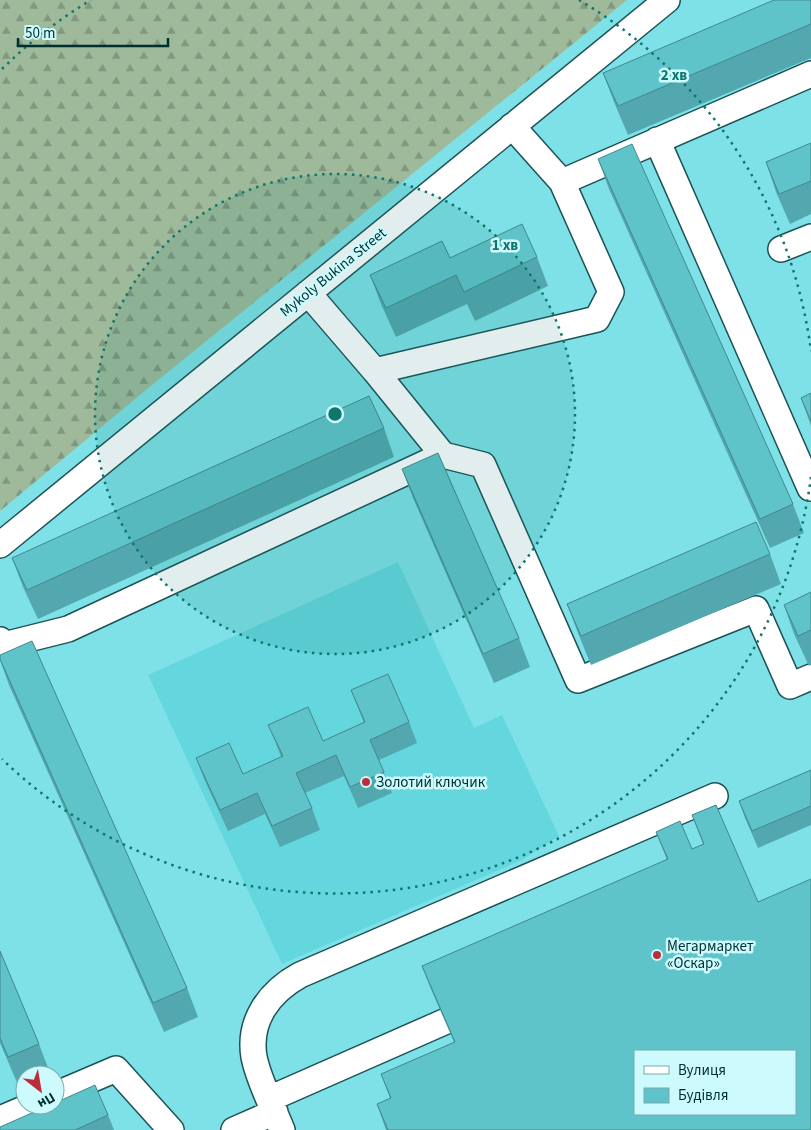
<svg xmlns="http://www.w3.org/2000/svg" width="811" height="1130" viewBox="0 0 811 1130" font-family="'Source Sans 3',sans-serif">
<defs>
<pattern id="forest-firs" width="22" height="20" patternUnits="userSpaceOnUse" patternTransform="scale(1.25)"><rect width="22" height="20" fill="#9fba9b"/><path d="M5 1l3.5 6h-7zM16 11l3.5 6h-7z" fill="#7f987f"/></pattern>
</defs>
<rect width="100%" height="100%" fill="#7ee1e8"/>
<path fill="#64d6de" d="M398,562L474,728L502,715L559,836L522,860L282,964L148,675Z"/>
<path fill="url(#forest-firs)" d="M0,0H627L163,376L0,511Z"/>
<g fill="none" stroke-linecap="round" stroke-linejoin="round">
<defs>
<path id="minor" d="M657,140L810,488L811,487
M562,182L811,74
M781,249L811,237
M308,293L375,371L443,455
M375,371L597,319L611,292L562,182L512,126
M0,545L667,0
M0,640L4,645L68,629L443,455L483,465L578,680L756,609L790,686L811,677
M55,1095L116,1069L171,1130
M269,1099L444,1022
M0,1119L33,1105
M234,1130L275,1112
M282,1130C273,1107 259,1082 254,1057C248,1021 269,992 300,975L715,796"/>
</defs>
<use href="#minor" stroke="#1d5357" stroke-width="28"/>
<use href="#minor" stroke="#fff" stroke-width="25"/>
</g>
<path fill="#52a8ae" d="M811,0V58L628,135L614,102L603,73Z
M811,143V214L790,224L776,192L766,162Z
M598,159L793,504L804,533L770,548L609,189Z
M537,257L548,286L475,321L467,304L396,337L381,304L370,275L450,258Z
M811,393V426L801,398Z
M384,428L394,457L38,619L23,587L12,558Z
M402,469L519,638L530,667L494,683L413,498Z
M770,554L781,584L591,665L578,633L567,604Z
M811,592V665L809,666L794,634L784,605Z
M0,660L187,988L198,1017L164,1032L9,685Z
M351,690L409,722L417,743L379,760L392,793L358,808L344,776L305,793L312,808L320,830L280,847L265,814L228,831L204,779L196,758L243,774L281,757L269,725L323,741L364,723Z
M811,770V825L758,848L745,818L739,801Z
M716,805L811,1130H386L377,1104L390,1098L381,1074L454,1042L430,987L422,966L667,860L656,832L692,849L703,844L692,815Z
M0,951L39,1044L50,1073L46,1075H25V1084L19,1087L0,1043Z
M108,1115L114,1130H0Z"/>
<path fill="#5fc3ca" stroke="#42888d" fill-rule="evenodd" d="M774,0H811V24L618,106L603,73Z
M811,143V181L779,194L766,162Z
M632,144L793,504L760,519L598,159Z
M522,224L537,257L464,292L456,275L386,308L370,275L442,241L450,258Z
M811,393V421L801,398Z
M369,396L384,428L27,590L12,558Z
M438,453L519,638L483,654L402,469Z
M756,522L770,554L581,636L567,604Z
M811,592V630L798,636L784,605Z
M32,641L187,988L153,1003L0,659V655Z
M388,674L409,722L370,740L384,772L350,787L336,755L296,773L312,808L272,826L257,793L220,810L196,758L229,743L243,774L283,756L268,725L308,707L323,741L365,722L351,690Z
M811,770V806L752,831L739,801Z
M716,805L758,902L811,879V1130H388L377,1104L391,1098L381,1074L455,1042L422,966L668,859L656,832L680,821L692,849L704,844L692,815ZM635,1051H795V1114H635Z
M0,951L39,1044L8,1057L0,1038Z
M95,1085L108,1115L75,1130H0V1127L50,1105H55V1103Z"/>
<circle cx="335" cy="414" r="240" fill="#0f766e" fill-opacity=".12"/>
<g fill="none" stroke="#0f766e" stroke-width="2.5" stroke-dasharray="2.5 5">
<circle cx="335" cy="414" r="240"/>
<path d="M811 477A480 480 0 0 1 2 759M2 69A480 480 0 0 1 91 0M579 0A480 480 0 0 1 811 351"/>
</g>
<g fill="#bd2c3a" stroke="#ccfafd" stroke-width="2">
<circle cx="366" cy="782" r="5"/>
<circle cx="657" cy="955" r="5"/>
</g>
<g text-anchor="middle" stroke-width="5" stroke-linejoin="round" paint-order="stroke">
<g font-size="15" fill="#002f32" stroke="#ccfafd">
<text transform="translate(333 272) rotate(-39)" y="5">Mykoly Bukina Street</text>
</g>
<g font-size="15" fill="#002f32" stroke="#ccfafd" text-anchor="start">
<text x="376" y="787">Золотий ключик</text>
<text x="667" y="951">Мегармаркет<tspan x="667" dy="17">«Оскар»</tspan></text>
</g>
</g>
<circle cx="335" cy="414" r="8" fill="#0f766e" stroke="#ccfafd" stroke-width="2.5"/>
<g font-size="15" text-anchor="middle" font-weight="bold" fill="#0f766e" stroke="#ccfafd" stroke-width="5" stroke-linejoin="round" paint-order="stroke">
<text x="674" y="80">2 хв</text>
<text x="505" y="250">1 хв</text>
</g>
<rect x="634" y="1050" width="162" height="65" fill="#ccfafd" stroke="#7aa9ac"/>
<rect x="644" y="1066" width="25" height="8" fill="#ffffff" stroke="#7aa9ac"/>
<text x="678" y="1075" font-size="15" fill="#002f32">Вулиця</text>
<rect x="644" y="1088" width="25" height="15" fill="#5fc3ca" stroke="#7aa9ac"/>
<text x="678" y="1100" font-size="15" fill="#002f32">Будівля</text>
<g transform="translate(40 1090) rotate(149)"><circle r="24" fill="#ccfafd" stroke="#7aa9ac"/>
<path d="M0-4L9 19L0 12L-9 19Z" fill="#bd2c3a"/>
<text y="-8" font-size="14" font-weight="bold" text-anchor="middle" fill="#002f32">Пн</text>
</g>
<path d="M18 38v8h150v-8" fill="none" stroke="#002f32" stroke-width="2.5"/>
<text x="25" y="38" font-size="15" fill="#002f32" stroke="#ccfafd" stroke-width="4" paint-order="stroke">50 m</text>
</svg>
